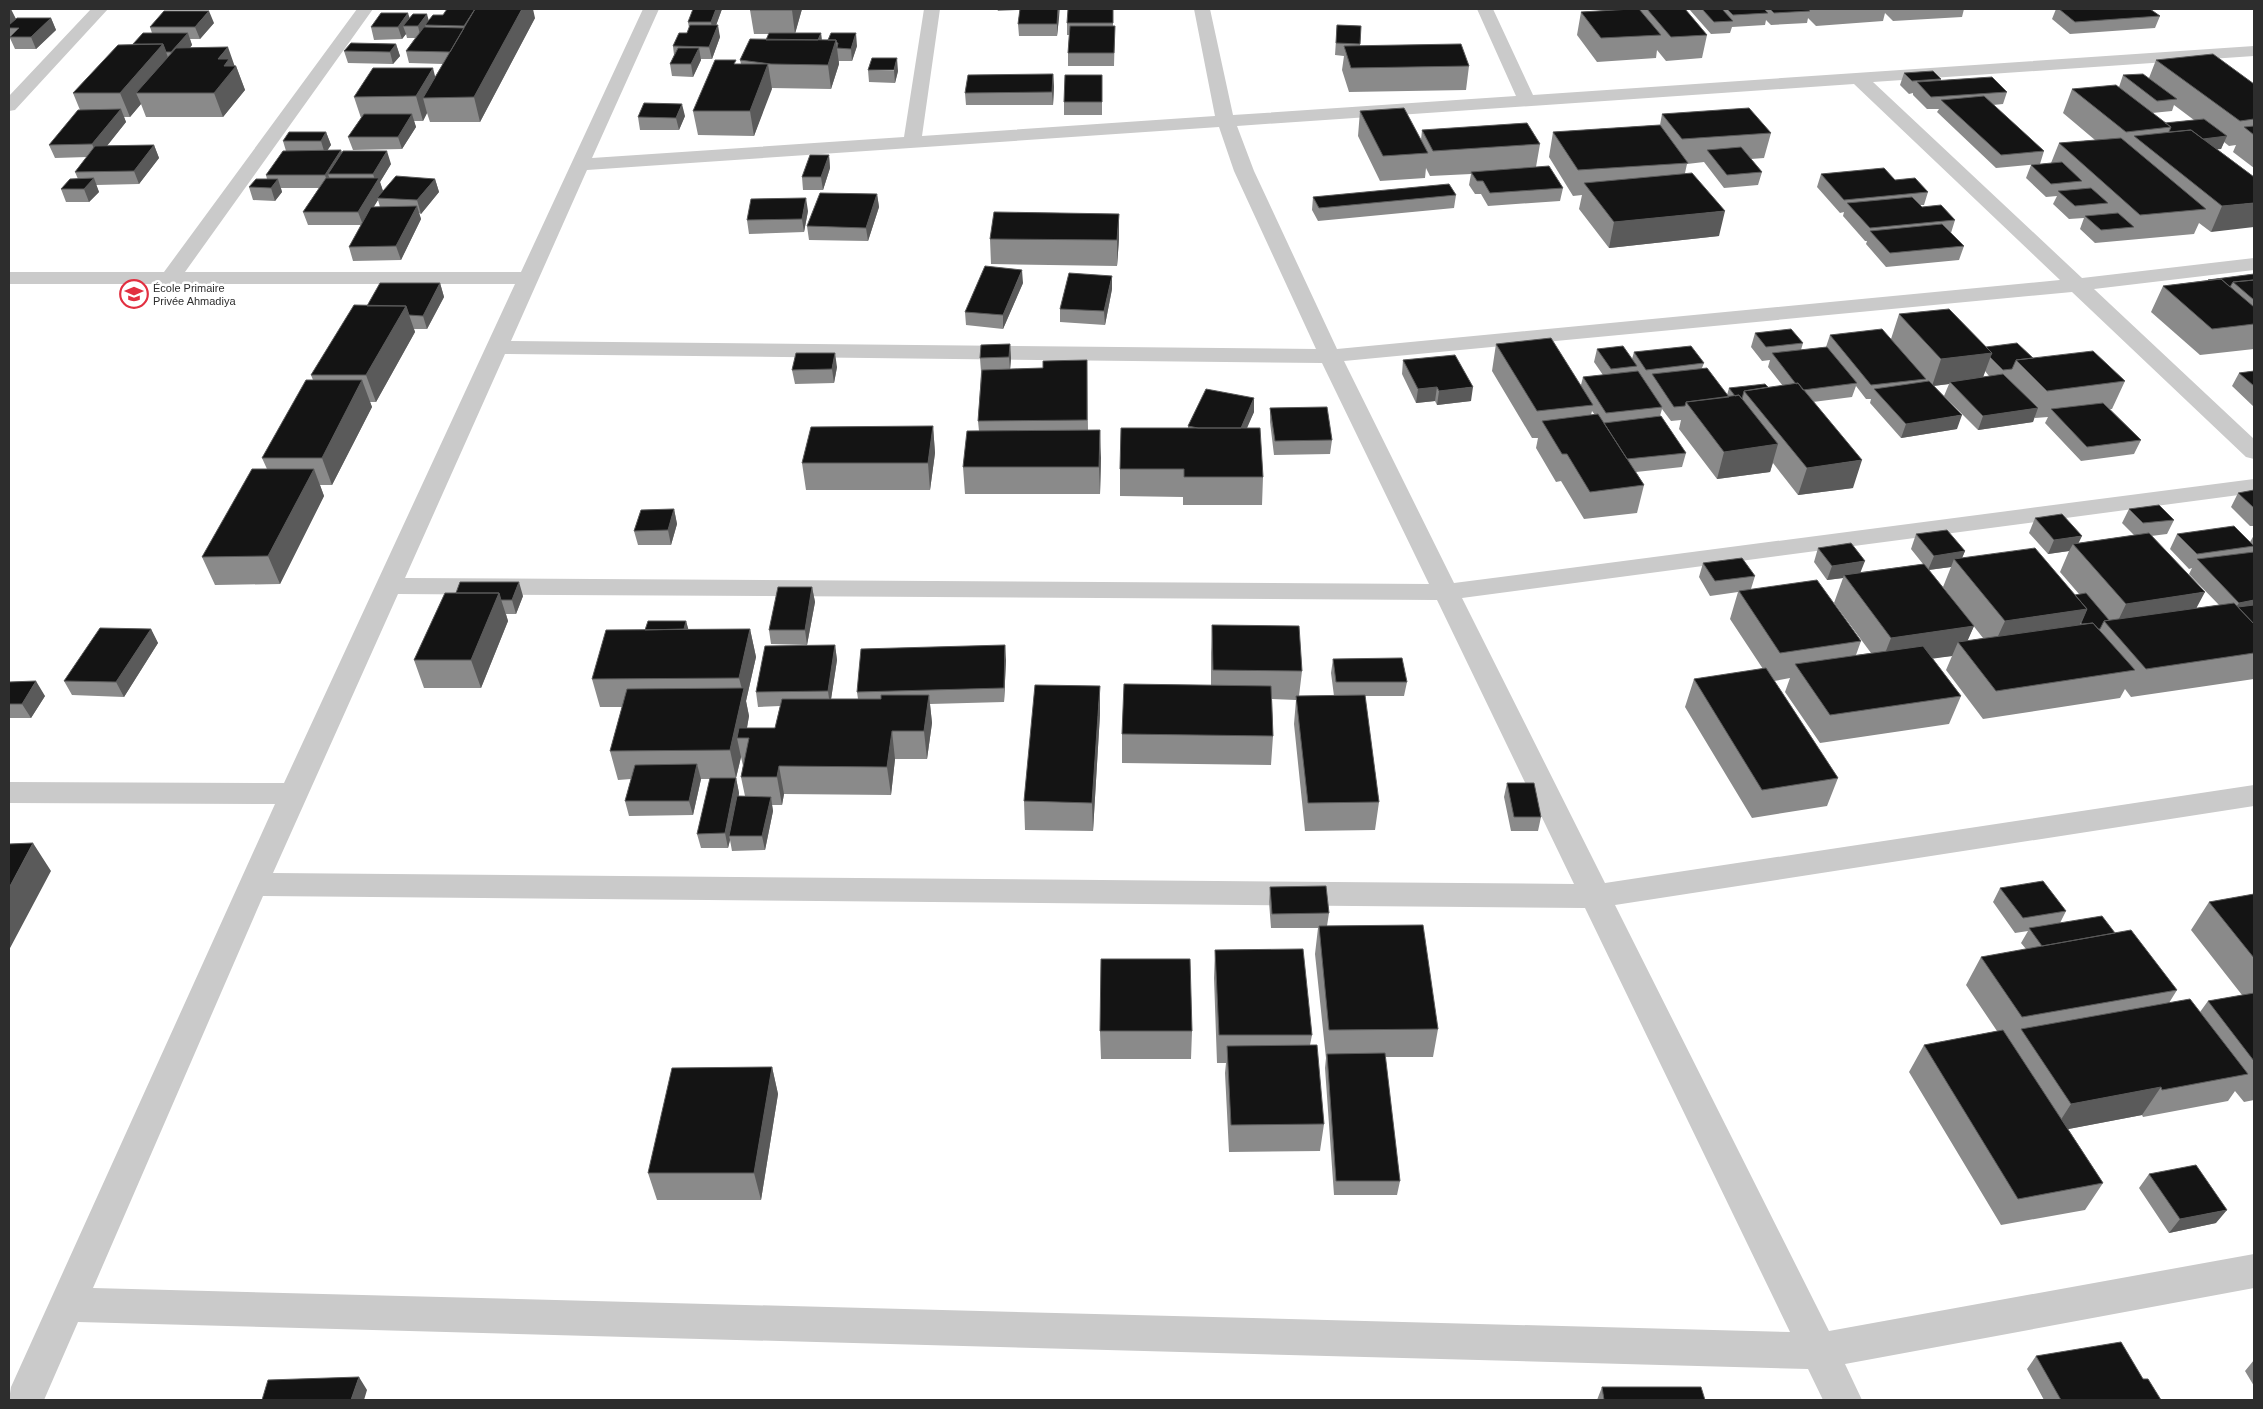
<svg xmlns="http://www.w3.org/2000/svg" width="2263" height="1409" viewBox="0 0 2263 1409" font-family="Arial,sans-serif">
<rect width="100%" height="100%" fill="#fff"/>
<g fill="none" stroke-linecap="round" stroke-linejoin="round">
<path fill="#cacaca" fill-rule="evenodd" d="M91,9H108L15,110L9,111V96Z
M357,9H373L185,272H521L643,9H659L592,158L904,137L924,9H940L922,136L1215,116L1194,9H1210L1233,115L1516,96L1477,9H1493L1533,95L2254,46V56L1873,82L2082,278L2254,258V270L2094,289L2254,439V459L2246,457L2072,292L1344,361L1454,583L2254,479V493L1462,598L1605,883L2254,785V806L1615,905L1829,1331L2254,1254V1288L1845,1364L1862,1400H1823L1808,1369L78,1322L44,1400H9L11,1387L275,804L9,803V782L284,783L515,284H9V272H164ZM1854,84L2060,280L1337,349L1254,171L1237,126ZM1219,127L1234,171L1316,349L511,341L587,170ZM505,354L1322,363L1429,584L405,578ZM398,594L1437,600L1574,884L273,873ZM263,896L1585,908L1790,1332L93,1288Z"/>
</g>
<path fill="#8a8a8a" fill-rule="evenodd" d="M9,9L16,19L51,18L56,30L36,49H15L9,36Z
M722,9L716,25L720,37L712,59H701V60L693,77L672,76L670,64L674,55L673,46L687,33L689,28L688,22Z
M802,9L795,33H821L822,40L857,46L852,61H839V64L831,89L771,88L754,136L698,135L693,111L737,64H741L740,60L766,40L769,34H754L750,10Z
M997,9H1017V10L998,11Z
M1020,9H1060L1057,36H1019L1018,24Z
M1113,9V26H1115L1114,66H1068V53L1069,35H1067V23Z
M1624,9H1685L1707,35L1702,58L1666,61L1657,50L1656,58L1597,62L1577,35L1581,12Z
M1689,9H1964L1962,17L1893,21L1885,13L1883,21L1816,26L1808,18L1807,23L1771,25L1766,20L1765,25L1732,27L1730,33L1711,34Z
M2056,9H2150L2160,16L2155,28L2070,34L2052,19Z
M410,18L429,20L535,18L480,122H430L427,113L423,121H414L416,127L402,149L353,150L348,137L361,118L354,97L435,77L443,64L409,63L406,51L415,38H407L406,34L402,39L374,40L371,27Z
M214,23L200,39H190L192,45L190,48L236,66L245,90L223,117H146L141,104L130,117H124L126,122L107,146L154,145L159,158L139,184L96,185L99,192L89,202H66L61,189L78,179L75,172L87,157L55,158L49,145L80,110L73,93L133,44L152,33L150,27Z
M1337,25L1361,26L1360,46L1469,66L1466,90L1349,92L1342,70L1344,56L1335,55Z
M396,44L400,56L393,64L348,63L344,51Z
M2156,60L2254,84V168L2233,152L2236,145L2229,146L2224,142L2221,149H2217L2254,177L2211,232L2199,223L2194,234L2095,243L2080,229L2084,218L2069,219L2053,204L2057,196L2046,197L2026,178L2031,165L2051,163L2059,143L2095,140L2063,113L2072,89L2119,87L2123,75L2149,78ZM2174,105L2194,120L2165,123L2152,113L2172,111Z
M868,70L898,71L895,83L869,82Z
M1904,73L1941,79V81L2007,92L2003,104L1993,105L2044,151L2040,164L1996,168L1937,112L1939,109H1927L1913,95V93L1909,94L1900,85Z
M1053,74L1054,87L1053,105H966L965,93Z
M1102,75V115H1064V102Z
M1360,111L1421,140L1422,130L1540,144L1536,167L1563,188L1560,201L1488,206L1481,194H1475L1469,185L1471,174L1430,176L1426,168L1425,178L1380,181L1358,136Z
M1662,114L1771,133L1764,158L1751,159L1762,172L1758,185L1724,188L1704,162L1687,164L1685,173L1719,236L1609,248L1579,209L1582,195L1573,196L1549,157L1553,132L1660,125Z
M685,116L679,130H640L638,117Z
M326,132L331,145L327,150H341L342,153L391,164L380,182L383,191L435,179L439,192L421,214L419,213L421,219L401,260L353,261L349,247L361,225H308L303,212L319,188H281L282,192L275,201L253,200L249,187L267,179L266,175L286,151L283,141ZM378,200L380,207H373Z
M829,155L830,168L823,190H803L802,177Z
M1821,174L1895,180L1928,192L1924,205H1920L1922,207L1955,220L1951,233L1964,246L1959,260L1886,267L1866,244L1867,241H1865L1843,216L1844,212L1840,213L1817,187Z
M877,194L879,207L868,241L809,240L807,226Z
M1456,195L1454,208L1318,221L1312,210L1313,197Z
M808,211L804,232L749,234L747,220Z
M1119,214V239L1117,266L991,264L990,239Z
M2254,274V349L2200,355L2151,312L2163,286Z
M440,283L444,297L427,329H414L415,332L376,402H370L372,407L332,485H320L324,496L280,584L215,585L202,557L267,469L262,458L313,380L311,375L367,306Z
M1023,283L1003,329L966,325L965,312Z
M1112,289L1105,325L1060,322V309Z
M1899,314L1986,347L2125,381L2112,409H2110L2141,440L2134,454L2081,461L2045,423L2048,417L2035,418L2034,417L2033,422L1978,430L1944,396L1949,384L1934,386L1957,429L1901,438L1870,403L1871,399H1866L1856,386L1852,397L1813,402L1853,488L1798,495L1773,463L1770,472L1717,479L1679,429L1681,420L1671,421L1662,409L1660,416L1686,453L1682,467L1636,472L1644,485L1637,513L1584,519L1561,481L1556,482L1536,448L1538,438H1532L1492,371L1496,344L1581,385L1583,377L1603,375L1594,362L1597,349L1632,359L1634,352L1704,363L1702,368L1727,395L1729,388L1768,387L1783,386L1768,367L1770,360L1762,361L1751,347L1755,333L1803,343L1801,350L1826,347L1830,335L1891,339ZM1985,371L1989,376L1983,377ZM1592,411L1595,415H1591Z
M1010,344L1011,358L1010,369L1043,368L1087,360L1088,430L1101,458L1100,494H965L963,467L979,431L978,421L981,372L980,358Z
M1403,360L1471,401L1437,405L1435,401L1416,403L1402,374Z
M837,367L834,383L795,384L792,370Z
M2254,371V407L2232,386L2239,373Z
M1254,398V412L1246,428L1263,477L1262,505H1183V497L1120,496V469L1188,428V426Z
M1270,408L1332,440L1330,454L1274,455L1270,422Z
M933,426L935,453L930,490H806L802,463Z
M2254,490V526H2250L2231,507L2238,493Z
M674,509L677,524L671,545H638L634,531Z
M2129,509L2174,520L2167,534L2151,536L2197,608L2219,605L2189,574L2192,568L2189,569L2170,549L2177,534L2250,542L2254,535V679L2131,697L2125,689L2120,698L1983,719L1946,670L1952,656L1932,658L1961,696L1949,724L1820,743L1785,692L1790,678L1774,681L1838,778L1827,806L1752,818L1685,707L1694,679L1763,669L1730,619L1738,592L1710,596L1699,577L1703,563L1755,576L1751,589L1861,641L1856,655L1871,653L1834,603L1843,578L1827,580L1814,562L1818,548L1861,572L1923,564L1911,549L1916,534L1965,551L1962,558L2075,595L2079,594L2060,572L2069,551L2048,554L2029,533L2035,518L2078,543L2134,535L2122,523ZM1951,567L1943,587L1983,638L1967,641L1974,626L1929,570Z
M812,587L815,602L807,645L771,644L769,630Z
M445,593L523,596L516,614H506L508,621L481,688H424L414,660Z
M686,621L688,629H750L756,657L746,701L749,716L747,728H775L780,706L758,707L756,692L835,645L837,660L831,699H858L857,692L1006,660L1004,702L930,704L932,723L927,759H895L891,795L784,794L782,805H772L773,811L765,850L732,851L730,840L728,848H701L697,834L710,779H701L693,815L629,816L625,801L631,779L618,780L610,751L622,707H600L592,679L645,630ZM741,757L743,766L741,777L745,796H739V793L736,778Z
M1212,625L1302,671L1299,696H1334L1331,673L1333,659L1407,682L1404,696H1365L1379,802L1375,830L1305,831L1294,724L1296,700L1272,699L1273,736L1271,765L1122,763V734L1211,685V653Z
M151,629L158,643L124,697L72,695L64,681Z
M9,682L45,696L31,718H9Z
M1100,714L1093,831L1025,830L1024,801Z
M1507,783L1541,817L1538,831H1511L1504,797Z
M1270,887L1329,913L1327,926L1438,1029L1433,1057H1385L1400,1181L1397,1195H1334L1325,1068L1326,1058L1315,954L1318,928H1271L1269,902Z
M2000,888L2066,911L2060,923L2115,933L2177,990L2169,1003L2200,1012L2208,1001L2242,995L2191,930L2209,902L2254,894V1100L2244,1102L2235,1091L2228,1101L2143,1117L2142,1115L2068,1129L2103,1183L2085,1210L2001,1225L1909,1072L1924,1045L1997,1031L1966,985L1981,957L2026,949L2021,943L2028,931L2015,933L1993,902Z
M1215,950L1312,1035L1310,1045L1324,1124L1320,1151L1229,1152L1225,1073L1226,1063H1217L1214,978Z
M1100,1031H1192L1191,1059H1101Z
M772,1067L778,1094L761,1200H657L648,1173Z
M2149,1174L2216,1223L2169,1233L2139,1188Z
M2036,1356L2143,1379L2161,1400H2044L2027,1369Z
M2254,1360V1386L2245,1371Z
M1602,1387L1604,1400H1597Z"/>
<path fill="#5a5a5a" d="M9,9H11L16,19L9,28Z
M522,9H533L535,18L480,122L474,97Z
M716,9H722L713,34L711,22Z
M792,9H802L795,34L792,10Z
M1058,9L1059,17L1057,36V24Z
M209,11L214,23L200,39L195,27Z
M408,13L412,25L403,26L406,34L402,39L398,27Z
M427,14L430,25H425L427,31L421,39L418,26Z
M51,18L56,30L36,49L31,37Z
M718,25L720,37L712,59L709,47Z
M188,33L192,45L176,64L171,52Z
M821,33L822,45H816Z
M856,33L857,46L852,61L851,49Z
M836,40L839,64L831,89L828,65Z
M163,44L172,68L136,93L141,104L130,117L120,93Z
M396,44L400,56L393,64L390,52Z
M228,47L235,67L236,66L245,90L223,117L214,93L218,59Z
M699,48L701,60L693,77L691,64Z
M897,58L898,71L895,83L894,70Z
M768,64L772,89L754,136L750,111Z
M433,68L439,92L423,98L427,113L423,121L416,96Z
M1053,74L1054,87L1053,105L1052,92Z
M682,104L685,116L679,130L676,118Z
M121,109L126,122L98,157L92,144Z
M412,114L416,127L402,149L398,137Z
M326,132L331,145L325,154L321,141Z
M2227,136L2221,149L2174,154L2180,141Z
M154,145L159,158L139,184L134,171Z
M341,150L345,163L328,174L332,185L329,188L325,175Z
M387,151L391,164L380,182L383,191L377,198L378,200L363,225L358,212L376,183L373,174Z
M829,155L830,168L823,190L821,177Z
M94,178L99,192L89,202L84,189Z
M278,179L282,192L275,201L271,188Z
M435,179L439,192L421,214L417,200Z
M877,194L879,207L868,241L866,228Z
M806,198L808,211L804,232L802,219Z
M2254,203V227L2211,232L2222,206Z
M417,206L421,219L401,260L396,246Z
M1725,211L1719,236L1609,248L1614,222Z
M1119,214V239L1117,266V240Z
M1022,270L1023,283L1003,329V315Z
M1112,276V289L1105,325L1104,311Z
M440,283L444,297L427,329L423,316Z
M406,306L415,332L376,402L366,375Z
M1010,344L1011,358L1010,371L1009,357Z
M835,353L837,367L834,383L832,369Z
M1992,353L1982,380L1950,382L1949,384L1932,386L1941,359Z
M362,380L372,407L332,485L322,458Z
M1437,387L1435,401L1416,403L1418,389Z
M1473,387L1471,401L1437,405L1439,391Z
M1254,398V412L1238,449V435Z
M2038,408L2033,422L1978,430L1983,416Z
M1962,415L1957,429L1901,438L1906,424Z
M933,426L935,453L930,490L928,463Z
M1100,430L1101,458L1100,494L1099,467Z
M1778,444L1770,472L1717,479L1724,452Z
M1862,460L1853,488L1798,495L1807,468Z
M314,469L324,496L280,584L268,556Z
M674,509L677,524L671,545L668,530Z
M2082,536L2076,548L2073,544L2069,551L2048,554L2054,540Z
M1965,551L1959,565L1954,559L1951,567L1928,570L1934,556Z
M1865,561L1859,576L1844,575L1843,578L1827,580L1832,566Z
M519,582L523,596L516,614L512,600Z
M812,587L815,602L807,645L805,630Z
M2205,592L2190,620L2115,627L2126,604Z
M499,593L508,621L481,688L471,660Z
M2254,600V613L2234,610L2239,603Z
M2087,609L2074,637L1992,649L2005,621Z
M686,621L690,635L680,643Z
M1974,626L1964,649L1958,642L1952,656L1880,666L1891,638Z
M151,629L158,643L124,697L116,682Z
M750,629L756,657L746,701L749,716L745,738H737L741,757L736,778L739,793L731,836H729L730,840L728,848L725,833L736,778L730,750L743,693L739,678Z
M835,645L837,660L830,706L828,691Z
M1005,645L1006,660L1004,702V688Z
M36,681L45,696L31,718L22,704Z
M1100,686V714L1093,831L1092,803Z
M929,695L932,723L927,759L924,731Z
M892,731L895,759L891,795L887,767Z
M697,764L701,779L693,815L689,801Z
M779,766L784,794L782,805L777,777Z
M771,797L773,811L765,850L762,836Z
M33,843L51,871L9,950V888Z
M772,1067L778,1094L761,1200L754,1173Z
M2161,1087L2142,1115L2053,1132L2071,1104Z
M2227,1210L2216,1223L2169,1233L2180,1219Z
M359,1377L367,1390L364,1400H351Z"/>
<path fill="#141414" stroke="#5a5a5a" d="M447,9H475L464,26L425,25L433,15H443Z
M475,9H522L474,97L423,98Z
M693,9H716L711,22H688Z
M751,9H792V10H750Z
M1020,9H1058L1057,24H1018Z
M1068,9H1113V23H1067Z
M1632,9H1639L1661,35L1601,38L1581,12Z
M1647,9H1685L1707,35L1671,37Z
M1702,9H1722L1733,21L1714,22Z
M1727,9H1764L1768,13L1733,15Z
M1770,9H1808L1810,11L1774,13Z
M2059,9H2150L2160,16L2075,22Z
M164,11H209L195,27H150Z
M381,13H408L398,27H371Z
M413,14H427L418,26H403Z
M17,18H51L31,37H10L19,28H9V25Z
M690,25H718L709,47L673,46L679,33H687Z
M1337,25L1361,26L1360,44L1336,43Z
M1070,26H1115L1114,53H1068Z
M424,27L464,28L450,52L406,51Z
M143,33H188L171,52H166L163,44H133Z
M769,33H821L818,40H766Z
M831,33H856L851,49L837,48L838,43H837L836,40H828Z
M750,39L836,40L828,65L771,64L740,60Z
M351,43L396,44L390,52L344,51Z
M163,44L120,93H73L118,45Z
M1461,44L1469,66L1351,68L1344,46Z
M228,47L218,59H229L224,66H236L214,93H136L176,48Z
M678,48H699L691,64H670Z
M2213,54L2254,84V119L2240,121L2156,60Z
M872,58H897L894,70H868Z
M715,60H736L734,64H768L750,111H693Z
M373,68H433L416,96L354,97Z
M1933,71L1941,79L1912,81L1904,73Z
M1053,74L1052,92L965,93L968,75Z
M2143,74L2177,99L2157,101L2123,75Z
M1065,75H1102V102H1064Z
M1992,77L2007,92L1931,97L1917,82Z
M2116,85L2171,127L2126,132L2072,89Z
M1984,96L2044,151L2001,155L1941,100Z
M644,103L682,104L676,118L638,117Z
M1404,108L1428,153L1383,156L1360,111Z
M1749,108L1771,133L1682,139L1662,114Z
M121,109L92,144L49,145L78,110Z
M364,114H412L398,137H348Z
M2204,119L2227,136L2203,139L2191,130L2169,132L2171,127L2165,123Z
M1527,123L1540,144L1433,151L1422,130Z
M1660,125L1688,163L1578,170L1553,132Z
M2254,126V135L2244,127Z
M2191,130L2254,177V203L2222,206L2134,136Z
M289,132H326L321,141H283Z
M2121,138L2206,209L2140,215L2059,143Z
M154,145L134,171L75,172L95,146Z
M1741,147L1762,172L1727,175L1707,150Z
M341,150L325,175H266L283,151Z
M343,151H387L373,174H328Z
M810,155H829L821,177H802Z
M2062,162L2082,181L2051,184L2031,165Z
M1549,166L1563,188L1490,193L1483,181H1477L1471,172Z
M1884,168L1895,180L1915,178L1928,192L1844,200L1821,174Z
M1692,173L1725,211L1614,222L1584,183Z
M396,176L435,179L417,200L377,198Z
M94,178L84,189H61L70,179Z
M326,178H379L358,212H303Z
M256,179H278L271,188L249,187Z
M1449,184L1456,195L1319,208L1313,197Z
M2091,188L2108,203L2075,206L2058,191Z
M820,193L877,194L866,228L807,226Z
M1912,197L1922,207L1941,205L1955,220L1870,228L1847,203Z
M806,198L802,219L747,220L751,199Z
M417,206L396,246L349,247L371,207Z
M994,212L1119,214L1117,240L990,239Z
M2118,213L2134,227L2101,230L2085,216Z
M1942,224L1964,246L1890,253L1870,231Z
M985,266L1022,270L1003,315L965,312Z
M1069,273L1112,276L1104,311L1060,309Z
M2254,274V280L2233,282L2230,287L2221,279L2209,280H2208Z
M2221,279L2254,307V324L2212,329L2163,286Z
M2254,280V300L2233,282Z
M380,283H440L423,316L409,315L406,306H367Z
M354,305L406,306L366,375H311Z
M1949,309L1992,353L1941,359L1899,314Z
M1791,329L1803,343L1766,347L1755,333Z
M1882,329L1926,379L1871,385L1830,335Z
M1551,338L1593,405L1537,411L1496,344Z
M2017,343L2033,358L2016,360L2012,369L2003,370L1990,357L1992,353L1986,347Z
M1010,344L1009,357L980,358L981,345Z
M1623,346L1637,366L1611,369L1597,349Z
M1691,346L1704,363L1646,370L1634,352Z
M1827,347L1857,383L1803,390L1798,383L1796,384L1772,353Z
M2093,351L2125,381L2047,391L2016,360Z
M796,353H835L832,369L792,370Z
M1455,355L1473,387L1439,391L1437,387L1418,389L1403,360Z
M1087,360V420L978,421L982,370L1043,368V361Z
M1707,368L1729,397L1686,402L1685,406L1674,407L1652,374Z
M1638,371L1662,407L1606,413L1583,377Z
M2254,371V386L2239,373Z
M2003,374L2038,408L1983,416L1950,382Z
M306,380H362L322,458H262Z
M1929,381L1962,415L1906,424L1874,389Z
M1798,383L1862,460L1807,468L1744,391Z
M1765,384L1768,387L1744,391L1742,399L1739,395L1735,396L1729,388Z
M1206,389L1254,398L1241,428H1198L1188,426Z
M1739,395L1778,444L1724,452L1686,402Z
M2103,403L2141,440L2087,447L2051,409Z
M1327,407L1332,440L1275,441L1270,408Z
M1598,414L1644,485L1590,492L1567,454H1562L1542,421Z
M1661,416L1686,453L1627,459L1604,423Z
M933,426L928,463H802L811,427Z
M1121,428H1260L1263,477H1184V469H1120Z
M1100,430L1099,467H963L967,431Z
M252,469H314L268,556L202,557Z
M2254,490V508L2238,493Z
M2159,505L2174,520L2143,523L2129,509Z
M674,509L668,530L634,531L641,510Z
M2062,514L2082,536L2054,540L2035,518Z
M2234,526L2254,546L2197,554L2177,534Z
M1947,530L1965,551L1934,556L1916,534Z
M2149,533L2205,592L2126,604L2073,544Z
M1851,543L1865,561L1832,566L1818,548Z
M2035,548L2087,609L2005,621L1954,559Z
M2254,552V600L2239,603L2197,559Z
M1742,558L1755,576L1715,581L1703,563Z
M1924,564L1974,626L1891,638L1844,575Z
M1817,580L1861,641L1780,653L1739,591Z
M460,582H519L512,600H501L499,593H456Z
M778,587H812L805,630H769Z
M445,593H499L471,660H414Z
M2086,593L2109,620L2104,621L2100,629H2098L2093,623L2082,624L2081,623L2087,609L2075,595Z
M2234,603L2254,624V653L2146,669L2104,621Z
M2254,605V624L2238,607Z
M648,621H686L684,629L645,630Z
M2093,623L2135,670L1996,691L1958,642Z
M1212,625L1299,626L1302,671L1213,670Z
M100,628L151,629L116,682L64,681Z
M750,629L739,678L592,679L606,630Z
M835,645L828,691L756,692L765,646Z
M1005,645L1004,688L857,692L861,649Z
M1923,646L1961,696L1830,715L1795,664Z
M1402,658L1407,682H1336L1333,659Z
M1766,668L1838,778L1762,790L1694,679Z
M36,681L22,704H9V682Z
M1124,684L1271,686L1273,736L1122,734Z
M1035,685L1100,686L1092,803L1024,801Z
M744,688L730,750L610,751L627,689Z
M881,695H929L924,731H892L887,767L779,766L777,777H741L749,738H737L739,728H775L782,699H881Z
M1365,695L1379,802L1308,803L1296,696Z
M697,764L689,801H625L635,765Z
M710,778H736L725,833L697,834Z
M1507,783H1534L1541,817H1514Z
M737,796L771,797L762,836H729Z
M33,843L9,888V844Z
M2043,881L2066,911L2023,918L2000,888Z
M1326,886L1329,913L1272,914L1270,887Z
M2254,894V958L2209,902Z
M2102,916L2115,933L2042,946L2029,928Z
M1423,925L1438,1029L1329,1030L1319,926Z
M2131,930L2177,990L2022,1017L1981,957Z
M1303,949L1312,1035H1219L1215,950Z
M1101,959H1190L1192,1031H1100Z
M2254,993V1061L2208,1001Z
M2190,999L2248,1074L2162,1090L2161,1087L2071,1104L2021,1029Z
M2003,1030L2103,1183L2018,1199L1924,1045Z
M1317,1045L1324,1124L1231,1125L1227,1046Z
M1385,1053L1400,1181H1336L1327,1054Z
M772,1067L754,1173H648L672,1068Z
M2196,1165L2227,1210L2180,1219L2149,1174Z
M2121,1342L2143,1379H2148L2161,1400H2061L2036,1356Z
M359,1377L351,1400H262L268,1380Z
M1602,1387H1701L1705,1400H1604Z"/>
<defs>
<symbol id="school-ring" viewBox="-11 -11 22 22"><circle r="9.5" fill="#fff" stroke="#e23041" stroke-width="1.5"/><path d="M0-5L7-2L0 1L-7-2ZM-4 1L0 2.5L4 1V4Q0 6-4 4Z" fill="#e23041"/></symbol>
</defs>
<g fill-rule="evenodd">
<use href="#school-ring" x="118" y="278" width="32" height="32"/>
</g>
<g text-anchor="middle" stroke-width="5" stroke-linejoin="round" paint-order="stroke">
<g font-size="11" fill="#2d2d2d" stroke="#fff" text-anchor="start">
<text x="153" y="292">École Primaire<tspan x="153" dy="13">Privée Ahmadiya</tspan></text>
</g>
</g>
<rect width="2263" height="1409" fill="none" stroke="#2d2d2d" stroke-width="20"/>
</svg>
